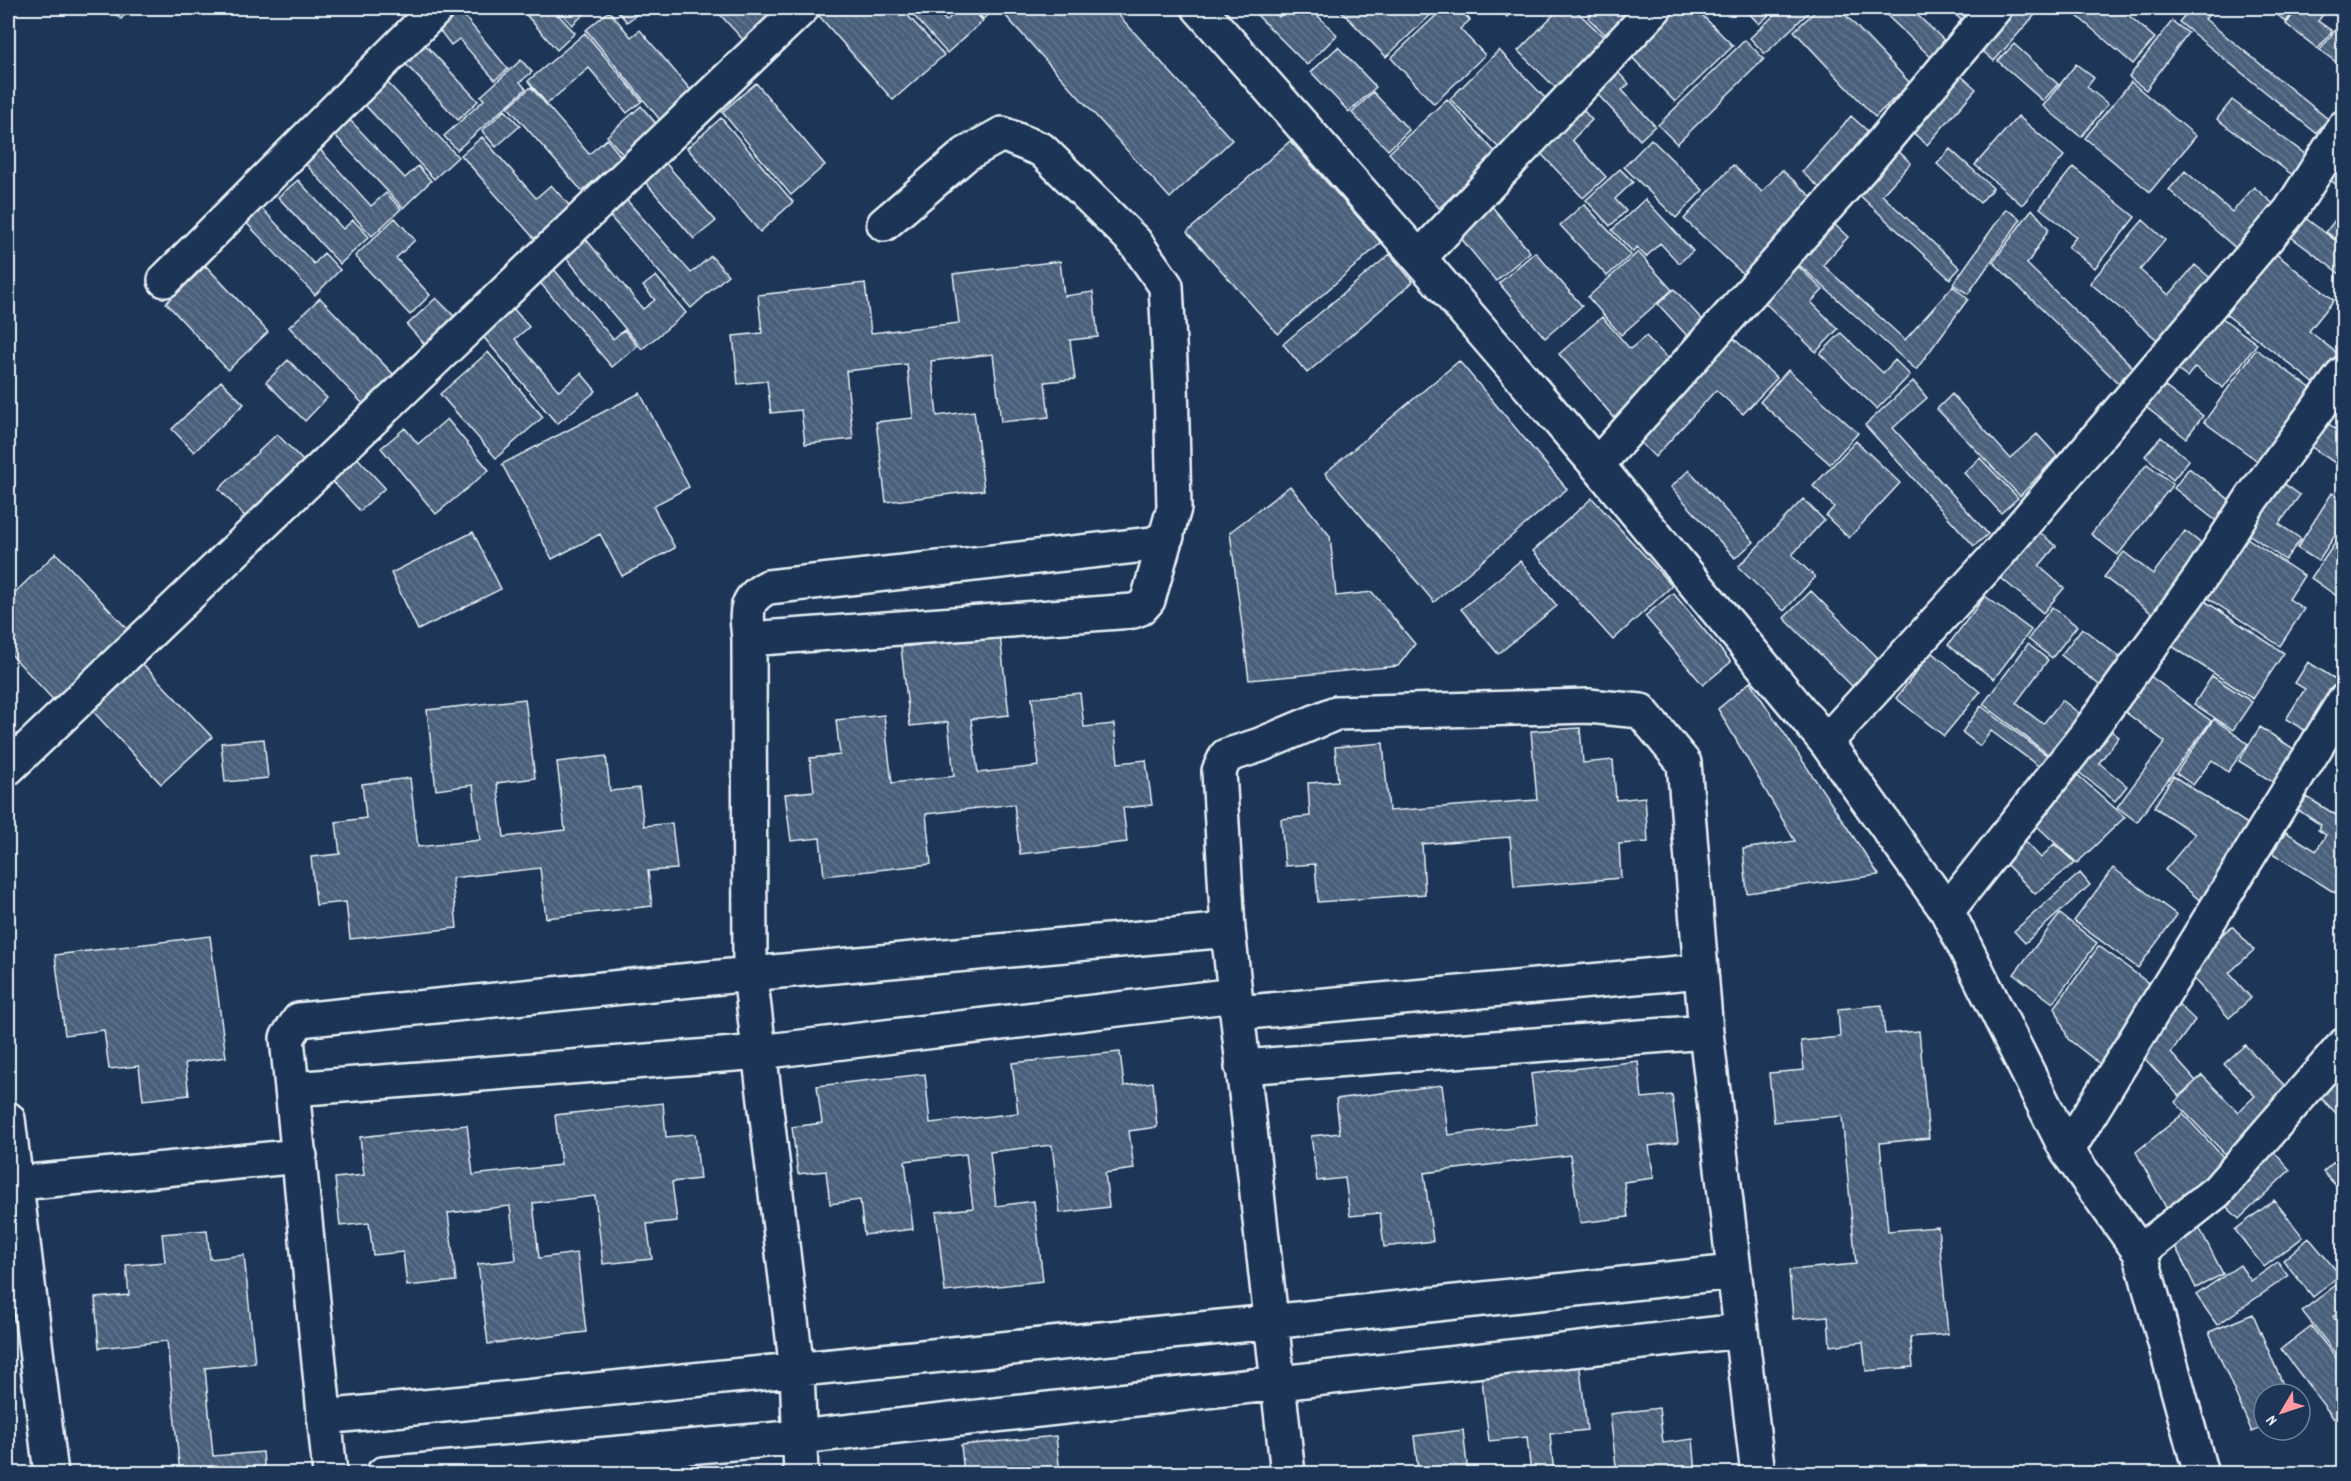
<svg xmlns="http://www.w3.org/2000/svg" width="2351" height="1481" viewBox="0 0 2351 1481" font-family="Dekko,sans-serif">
<defs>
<pattern id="building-back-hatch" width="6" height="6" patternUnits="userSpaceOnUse" patternTransform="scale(1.5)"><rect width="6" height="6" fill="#495e7a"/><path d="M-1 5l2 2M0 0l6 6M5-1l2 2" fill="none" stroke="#63768e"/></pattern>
</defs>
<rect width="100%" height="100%" fill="#1d3557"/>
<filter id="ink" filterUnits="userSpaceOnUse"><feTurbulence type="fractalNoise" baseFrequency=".0167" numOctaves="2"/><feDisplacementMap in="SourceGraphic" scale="12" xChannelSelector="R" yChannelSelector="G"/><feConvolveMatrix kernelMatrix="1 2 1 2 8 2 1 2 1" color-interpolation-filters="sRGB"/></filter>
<g filter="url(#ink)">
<path fill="url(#building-back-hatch)" stroke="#e8f1f8" stroke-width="1.5" d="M109,8H132L121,19Z
M520,8H552L575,33L557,50Z
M557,8H591L572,25Z
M615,8H645L627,22Z
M714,8H769L777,17L747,44Z
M812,8H901L944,55L893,100Z
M907,8H934L946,21L961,8H971L983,21L947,53Z
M974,8H997L983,19Z
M1011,8H1112L1232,140L1170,198L1004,14Z
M1250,8H1270L1279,17L1288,8H1310L1337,35L1307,65Z
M1347,8H1438L1386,57L1342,12Z
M1444,8H1458L1470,20L1460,29L1485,55L1434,104L1391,58Z
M1498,8H1516L1507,17Z
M1560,8H1573L1605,38L1557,89L1518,51Z
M1597,8H1634L1607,36L1588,18Z
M1665,8H1695L1733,46L1675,102L1623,48Z
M1744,8H1777L1759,24Z
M1782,8H1813L1765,54L1750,38Z
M1819,8H1839L1910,83L1875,117L1794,31Z
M1879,8H1910L1950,46L1935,61Z
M1949,8H1976L1962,21Z
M2010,8H2041L1994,61L1977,46Z
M2082,8H2120L2155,38L2133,64L2076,15Z
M2191,8H2215L2205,19L2328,119L2316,133L2179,22Z
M2269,8H2296L2286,22Z
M2298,8H2328L2318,21L2332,31L2318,49L2286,24Z
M459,10L508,69L495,80L459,39L451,45L437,27Z
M609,11L631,37L640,30L694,94L661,121L586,30Z
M2172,21L2188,33L2146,90L2129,77Z
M2336,29L2344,35V68L2320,50Z
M585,33L642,101L627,113L589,68L547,104L528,81Z
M420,39L478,101L458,120L400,58Z
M1745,40L1764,59L1677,144L1658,125Z
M2014,44L2058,84L2043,101L1998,61Z
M1338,47L1376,87L1349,112L1311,72Z
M1499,50L1549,102L1501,150L1450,99Z
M521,60L532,72L520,82L526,89L457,150L444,136L484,100L481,96Z
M2076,64L2094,78L2087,87L2108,104L2081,137L2043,106Z
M1611,65L1629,84L1622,90L1655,126L1640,140L1589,85Z
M1960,75L1976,89L1927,145L1911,131Z
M385,80L458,157L434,179L362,102Z
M2131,82L2196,136L2150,192L2085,138Z
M756,83L825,165L791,195L722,112Z
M531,87L589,154L607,139L621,157L582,191L508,107Z
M1373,92L1409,130L1388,150L1352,113Z
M1447,99L1497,154L1439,208L1389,153Z
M2232,100L2309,157L2294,176L2217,119Z
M1576,102L1592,120L1572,140L1606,177L1583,198L1531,143Z
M641,106L659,127L624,156L607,136Z
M505,110L520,126L496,147L482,131Z
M1851,116L1871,134L1822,190L1802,172Z
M2018,116L2064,156L2022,205L1975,165Z
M348,118L405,178L418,166L431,181L403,208L333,133Z
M721,118L793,202L760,232L687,148Z
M482,137L536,198L551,185L575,212L539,244L461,155Z
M1651,139L1703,190L1676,218L1624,167Z
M1290,141L1381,243L1278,334L1187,232Z
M315,144L371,206L386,193L401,209L372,236L300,158Z
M2344,147V190L2323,175Z
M1896,149L1911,163L1882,195L1960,268L1950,279L1856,192Z
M1950,149L1993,188L1980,203L1937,164Z
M662,159L716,221L694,239L641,177Z
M1733,165L1762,192L1782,170L1814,199L1744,275L1684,219Z
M2073,167L2135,217L2095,268L2068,247L2076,237L2040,208Z
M1620,169L1633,182L1615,199L1626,211L1610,226L1586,200Z
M2185,171L2232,212L2254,187L2278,208L2239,251L2169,190Z
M298,180L343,229L353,220L369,237L340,264L278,197Z
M624,197L691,273L711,256L728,275L691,308L606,212Z
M1645,199L1693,251L1679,263L1660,243L1646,257L1637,247L1633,252L1612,230Z
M254,200L314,264L324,253L340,270L315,295L238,214Z
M1489,203L1530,252L1496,281L1455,231Z
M1584,204L1631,255L1607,276L1560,225Z
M2344,208V245L2326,232Z
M2006,209L2021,219L1968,294L1953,284Z
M2032,209L2049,229L2027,264L2133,367L2118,383L1993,262Z
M2296,211L2344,247V277L2282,230Z
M395,218L415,240L396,258L430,295L410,315L355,256Z
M2143,220L2165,240L2140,270L2169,295L2195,265L2215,282L2162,344L2090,283Z
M1833,223L1848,237L1823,265L1905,340L1953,286L1968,299L1916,370L1797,263Z
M585,238L643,309L655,300L643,286L656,276L686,313L642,349L564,255Z
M2266,246L2334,300L2309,331L2338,354L2315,384L2218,308Z
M1535,252L1582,306L1545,338L1499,283Z
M1638,252L1672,290L1621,335L1588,297Z
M1390,254L1413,282L1307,373L1283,344Z
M1060,261L1064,296L1093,292L1098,337L1070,340L1075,379L1045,382L1049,417L1001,422L993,354L931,361L937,416L974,411L984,490L886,502L876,422L913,418L907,364L846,371L853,439L805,444L801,410L771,413L767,381L738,384L733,336L762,333L758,295L865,283L871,333L959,323L953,274Z
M1796,264L1823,290L1811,302L1838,329L1816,352L1762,300Z
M206,266L268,332L228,370L166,303Z
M551,266L613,339L624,330L637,346L612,367L537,279Z
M1674,289L1706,324L1690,339L1658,304Z
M320,298L395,376L364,405L289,327Z
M436,298L457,319L427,347L407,325Z
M506,300L529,327L515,339L559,391L581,373L596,391L557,424L475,327Z
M2210,309L2257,344L2223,388L2195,367L2187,377L2169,364Z
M1602,317L1630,349L1646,336L1672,363L1618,422L1559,354Z
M1841,333L1883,373L1895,360L1910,375L1877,409L1820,354Z
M1730,335L1777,378L1743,414L1716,390L1655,457L1636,438Z
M2256,349L2312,389L2259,462L2204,422Z
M488,352L543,417L496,458L440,394Z
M288,360L327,398L305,421L266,382Z
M1459,361L1567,489L1434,602L1325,473Z
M1788,370L1858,433L1830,464L1760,402Z
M2150,375L2203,416L2186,438L2134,398Z
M221,381L244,404L194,452L172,429Z
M1913,381L1927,398L1893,428L1988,534L1974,546L1865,425Z
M640,393L689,487L653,506L675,548L622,576L600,534L552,559L502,464Z
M1952,394L2010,458L2037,434L2057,456L2020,496L1937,409Z
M447,419L489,470L436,514L381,448L405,428L418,444Z
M2323,420L2344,435V469L2306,443Z
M277,434L306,464L248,520L219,489Z
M2161,437L2189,460L2173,480L2145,456Z
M1856,441L1900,483L1849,538L1826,516L1834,507L1813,486Z
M350,450L385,488L360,511L325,473Z
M1980,458L2018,498L2001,513L1964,473Z
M2147,464L2173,484L2118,555L2091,534Z
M2189,468L2235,504L2220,524L2174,488Z
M1689,470L1754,542L1735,558L1671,487Z
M2275,477L2300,495L2279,524L2301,539L2285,560L2239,527Z
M1290,486L1330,536L1336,596L1372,592L1415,644L1398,666L1249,680L1230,532Z
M2332,493L2344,500V522L2318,561L2297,548Z
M1592,498L1672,586L1613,640L1533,551Z
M1803,499L1824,520L1792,555L1815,577L1784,611L1738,567Z
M2028,523L2056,546L2039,566L2064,588L2043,613L1990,569Z
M2235,530L2304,576L2289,599L2304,609L2280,646L2196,590Z
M2344,530V601L2311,578Z
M2185,531L2207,548L2154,615L2104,577L2124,552L2153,574Z
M473,532L501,589L418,630L391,573Z
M56,553L133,635L58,705L8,651V599Z
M1520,561L1557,606L1498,654L1461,609Z
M1811,591L1881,661L1854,688L1784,618Z
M2191,592L2284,653L2253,699L2161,639Z
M1673,593L1731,662L1703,685L1645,616Z
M1985,596L2031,630L1994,679L1948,645Z
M2052,607L2077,626L2052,658L2028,639Z
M2082,628L2123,660L2102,687L2061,655Z
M1000,636L1009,715L971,719L978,773L1039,766L1032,698L1080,693L1084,727L1114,724L1118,763L1146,760L1152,805L1123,808L1127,842L1020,854L1014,804L926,814L931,864L824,876L820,838L791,841L785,794L814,791L810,758L840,755L836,720L884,715L892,783L954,776L948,722L910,726L901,647Z
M2028,644L2048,660L2016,703L2043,724L2062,700L2080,714L2049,755L1983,704Z
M1932,652L1980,692L1944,736L1896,698Z
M139,660L212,737L161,784L89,707Z
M2308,662L2340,682L2309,733L2286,719L2305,689L2295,683Z
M2142,670L2211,721L2137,822L2117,807L2165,742L2116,705Z
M2212,676L2252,702L2233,730L2194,704Z
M1750,682L1879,875L1747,893L1743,849L1795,841L1718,709Z
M525,699L535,778L497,783L504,837L565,830L557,762L606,756L610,791L639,788L644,826L672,823L677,869L648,871L652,906L546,918L540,868L452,878L457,928L350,939L346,902L316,905L311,857L340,854L336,822L366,818L362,784L410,778L418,847L480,840L473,785L436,790L427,710Z
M1981,706L2049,757L2041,768L1991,731L1980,746L1962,732Z
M2214,719L2248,744L2228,772L2212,760L2193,785L2176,773Z
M2099,722L2119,737L2099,763L2127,786L2115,801L2066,762Z
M2260,727L2300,753L2279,786L2239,761Z
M1580,728L1583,763L1613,760L1616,800L1645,797L1648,842L1619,844L1621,878L1514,887L1510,837L1422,844L1425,894L1318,902L1315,864L1285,866L1281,819L1310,816L1308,783L1338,781L1335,747L1383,743L1389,811L1537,800L1531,731Z
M264,739L268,778L225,782L221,743Z
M2065,764L2125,817L2077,863L2026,816Z
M2173,776L2251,826L2203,903L2165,870L2195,834L2154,807Z
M2307,797L2344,820V880L2335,893L2272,853L2286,832L2316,851L2326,835L2318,830L2321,825L2298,810Z
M2025,841L2041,858L2054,844L2075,863L2035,894L2004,862Z
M2113,868L2177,915L2138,968L2074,921Z
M2080,873L2090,885L2025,943L2014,931Z
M2060,914L2097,943L2053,1003L2014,974Z
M2232,926L2254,950L2229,973L2251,998L2229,1018L2184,968Z
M210,936L226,1057L185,1063L189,1095L143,1100L139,1066L109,1069L104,1030L65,1035L55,955Z
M2099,946L2155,988L2100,1064L2068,1039L2055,1007Z
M2174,1000L2195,1020L2171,1053L2196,1081L2179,1096L2136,1049Z
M1882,1005L1885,1034L1919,1031L1929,1138L1880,1143L1888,1231L1938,1227L1948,1334L1910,1337L1913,1367L1866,1371L1863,1342L1830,1346L1828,1316L1793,1319L1789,1270L1856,1264L1842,1116L1774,1122L1769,1073L1804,1070L1801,1041L1840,1037L1838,1009Z
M2245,1045L2294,1095L2229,1158L2175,1102L2202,1075L2238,1112L2255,1096L2224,1064Z
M1120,1052L1124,1086L1153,1082L1157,1127L1129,1131L1134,1169L1105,1173L1109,1207L1060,1213L1052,1145L990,1152L996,1206L1034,1201L1043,1281L945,1292L936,1212L973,1208L966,1154L905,1161L913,1229L864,1235L860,1200L830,1204L826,1171L798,1174L792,1127L822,1123L817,1086L925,1074L930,1123L1018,1113L1012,1063Z
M1638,1061L1642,1098L1672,1095L1678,1142L1649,1146L1654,1178L1624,1182L1628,1217L1580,1223L1570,1155L1424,1173L1433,1241L1384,1247L1380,1213L1350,1216L1345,1178L1317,1181L1311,1136L1340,1133L1336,1099L1442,1085L1448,1135L1537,1124L1531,1074Z
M2344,1071V1121L2319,1096Z
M663,1103L666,1137L695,1134L700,1179L672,1182L677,1221L647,1224L652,1259L603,1264L595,1196L533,1203L539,1258L577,1253L586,1332L488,1344L478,1264L516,1260L510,1206L448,1213L456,1281L407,1286L403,1252L373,1255L369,1223L340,1226L335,1178L364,1175L360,1137L467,1125L473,1175L561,1165L555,1115Z
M2183,1114L2225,1159L2171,1217L2136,1152Z
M2271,1149L2290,1170L2239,1219L2219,1199Z
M2344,1153V1194L2323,1172Z
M2274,1200L2303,1237L2264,1267L2235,1230Z
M2199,1227L2223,1274L2196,1288L2172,1240Z
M207,1230L210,1259L244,1255L255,1363L205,1368L213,1456L263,1452L265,1474H180L167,1341L99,1348L95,1298L129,1295L126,1265L165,1262L162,1234Z
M2309,1238L2340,1275L2313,1297L2283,1260Z
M2278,1262L2288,1276L2217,1325L2196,1295L2240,1265L2251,1281Z
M2336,1285L2344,1295V1309L2333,1317L2344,1331V1364L2302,1311Z
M2253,1314L2287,1394H2264V1427L2252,1432L2209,1332Z
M2311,1326L2344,1368V1412L2334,1419L2281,1349Z
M1578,1351L1587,1430L1550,1434L1554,1474H1531L1527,1437L1489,1441L1480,1362Z
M1659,1408L1663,1443L1693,1439L1696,1474H1617L1610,1414Z
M1463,1430L1468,1474H1388L1418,1470L1414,1436Z
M1056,1436L1060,1474H964L961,1445Z"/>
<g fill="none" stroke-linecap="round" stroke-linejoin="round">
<defs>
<path id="street" d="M1199,8L1419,258L1597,465L1826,742L1947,911L2067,1151L2140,1252L2201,1474
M1419,258L1655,8
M165,280L437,8
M1597,465L1863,166L1995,8
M749,639L1133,611L1141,608L1148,600L1174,508L1171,382L1166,286L1135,242L1042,150L1002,134L966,154L884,224
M1826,742L1999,553L2290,211L2344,127
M8,768L802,8
M1947,911L2086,735L2200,578L2252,498L2344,373
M1237,1013L1701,971
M1242,1067L1706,1032
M293,1089L760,1052L1235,995
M8,1119L51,1474
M2067,1151L2344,701
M8,1184L300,1156
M2140,1252L2217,1191L2344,1045
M324,1417L1270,1322L1733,1272
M330,1474L287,1038L299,1020L750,974L1228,930
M383,1474L800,1437L1740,1331
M801,1474L797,1371L750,974L749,639C747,614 742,600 768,587L1153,544L1167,536
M1288,1474L1228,930L1219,771L1226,756L1260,745L1336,713L1588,706L1641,711L1684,763L1706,1032L1758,1474"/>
</defs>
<use href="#street" stroke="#e8f1f8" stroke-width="38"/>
<use href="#street" stroke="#1d3557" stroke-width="33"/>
</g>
</g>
<rect width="2351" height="1481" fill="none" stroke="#1d3557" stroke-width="30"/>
<rect x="15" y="15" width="2321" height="1451" fill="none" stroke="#e8f1f8" stroke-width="2" filter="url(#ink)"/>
<g transform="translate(2282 1412) rotate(231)"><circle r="28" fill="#1d3557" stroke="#6e8097" stroke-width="1.5"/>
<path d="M0-4.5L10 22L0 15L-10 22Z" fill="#ff9aa2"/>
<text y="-9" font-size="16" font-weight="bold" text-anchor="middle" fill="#e8f1f8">N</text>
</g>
</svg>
